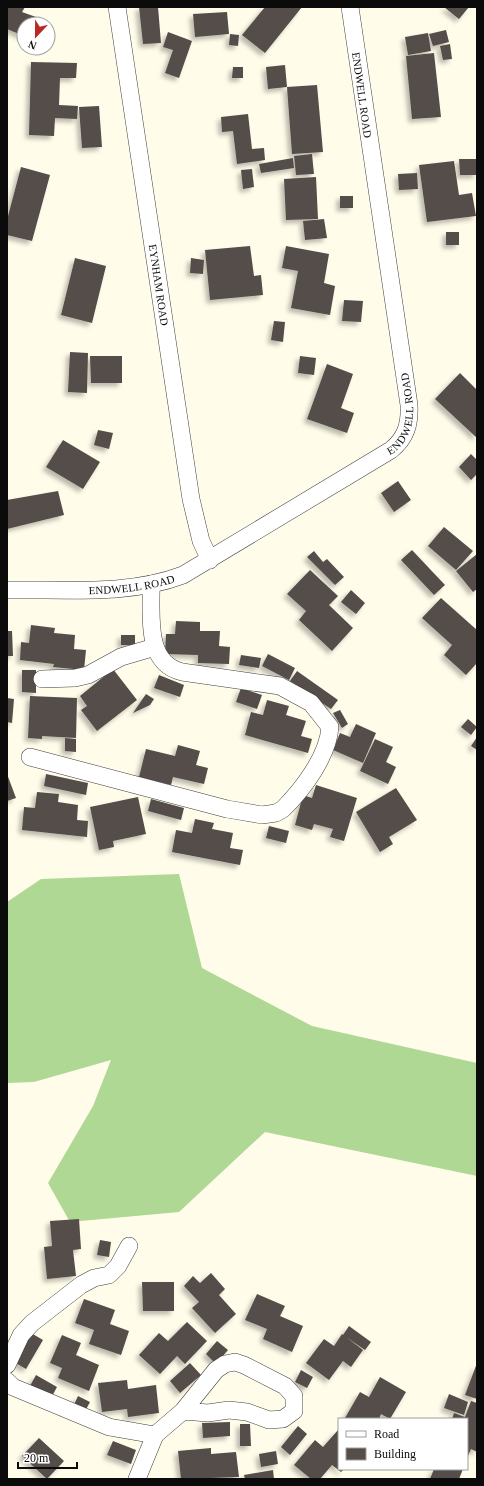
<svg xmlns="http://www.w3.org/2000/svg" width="484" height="1486" viewBox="0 0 484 1486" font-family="'Times New Roman',serif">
<defs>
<filter id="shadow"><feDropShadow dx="-3.5" dy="3.5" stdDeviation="2" flood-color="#0004"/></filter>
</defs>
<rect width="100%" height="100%" fill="#fffcea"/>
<path fill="#afd895" d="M179,874L202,968L312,1026L477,1063V1176L265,1132L179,1212L70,1222L48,1183L93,1106L111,1060L34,1082L7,1083V902L41,879Z"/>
<path fill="#544d48" filter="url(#shadow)" d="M7,7H25L22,12L36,17L33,24H24V36L7,29Z
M139,7H158L161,43L143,44Z
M265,7H302L265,53L242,35Z
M444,7H469L459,19Z
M227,12L229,34L195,37L193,14Z
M446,30L449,42L433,46L429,34Z
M168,32L192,41L179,78L165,73L173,50L163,47Z
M428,33L431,51L408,55L405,37Z
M230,34L239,35L238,46L229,45Z
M450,44L452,59L443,60L440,46Z
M434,53L441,117L412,119L406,56Z
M31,62L77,63L76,78H60L59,105L78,106L77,119L55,118L54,136L29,135Z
M285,65L287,87L268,89L266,67Z
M233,67H243V78H232Z
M317,85L323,152L292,154L287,87Z
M99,106L102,147L82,148L79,107Z
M248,114L252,149L264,148L265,160L237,164L233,131L222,132L221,117Z
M312,154L314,174L296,175L294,156Z
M293,158L294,168L261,173L259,164Z
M459,159H477V175H460Z
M454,161L459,195L472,193L476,216L427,222L419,165Z
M21,167L50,175L32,241L7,235V220Z
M252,169L254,187L243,189L241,170Z
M417,173L418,189L399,190L398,174Z
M316,177L318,219L286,220L284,179Z
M340,196H353V208H340Z
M324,219L327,238L305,240L303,221Z
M446,232H459V245H446Z
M250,246L254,276L261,275L263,295L210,300L205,250Z
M286,246L329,254L324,283L335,286L330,315L291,308L298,271L282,268Z
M75,258L106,266L92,323L61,315Z
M191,258L204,260L203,274L190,273Z
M344,300L363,301L361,322L342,321Z
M274,321L285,322L283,342L271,340Z
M70,352L88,353L87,393L68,392Z
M90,356H122V383H91Z
M300,356L316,358L314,375L298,373Z
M327,364L353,374L341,408L354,413L347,433L307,419Z
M460,373L477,390V438L435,399Z
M98,430L113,433L109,449L94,445Z
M63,440L100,462L83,489L46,467Z
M471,454L477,460V474L471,480L459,467Z
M398,481L411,500L394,512L381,493Z
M58,491L64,515L7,529V500Z
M444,527L473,551L456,570L428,546Z
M412,550L445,585L434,595L401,560Z
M314,551L323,562L327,559L344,577L335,585L307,557Z
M477,554V589L473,592L456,571Z
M310,570L338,596L329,605L353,628L332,651L299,620L306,611L287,594Z
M351,590L365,603L356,614L341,602Z
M441,598L477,630V663L466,675L444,655L452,645L422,618Z
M176,621L200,622V631H220L219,646L230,647L229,664L198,663V655L165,654L166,634H175Z
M31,625L55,628L54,633L75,635L74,649L86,650L84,670L53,667L54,664L20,660L21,642L29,643Z
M7,631H12L13,656H7Z
M121,635H135V645H121Z
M268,654L295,668L289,680L262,666Z
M241,655L261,658L259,668L239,665Z
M113,669L137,700L97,731L81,710L87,706L80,696Z
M22,670H36V693L22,692Z
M297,671L338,700L331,709L290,681Z
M159,675L184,685L180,697L154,688Z
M241,688L262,695L257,709L236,702Z
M146,694L154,699L150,705L133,713Z
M30,696L77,698L76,738L42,736V739L28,738Z
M7,698L14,699L12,723L7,722Z
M267,700L289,706L286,715L306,721L301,736L312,739L308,753L245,735L251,712L263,715Z
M340,710L348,724L342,728L333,713Z
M468,719L477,727L471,735L461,727Z
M356,724L376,733L363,763L333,750L340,733L350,737Z
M477,737V750L471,746Z
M65,738L76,739V752L65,751Z
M375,739L393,747L386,762L396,767L388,784L360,771Z
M178,745L200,751L196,765L208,768L204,784L173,777L171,785L139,777L146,749L175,756Z
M7,774L16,798L7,801Z
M46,774L88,783L86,795L44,786Z
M316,785L357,798L344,841L330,837L333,829L314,824L312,830L295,825L303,795L312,798Z
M396,788L417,820L389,837L393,844L380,852L356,812Z
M37,792L59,794L58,802L78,805L77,820L88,821L87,837L22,830L24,807L35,808Z
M138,797L146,834L113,841L114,847L99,850L90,807Z
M151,799L184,808L181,820L148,811Z
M195,819L214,823L212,829L233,833L230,848L243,850L240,865L172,852L176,830L192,833Z
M269,826L289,831L286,843L266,838Z
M79,1219L81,1249L73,1250L76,1276L47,1279L44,1247L52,1246L50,1221Z
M100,1240L111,1242L109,1257L97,1255Z
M211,1273L225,1289L219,1295L236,1314L215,1333L192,1308L199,1302L184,1286L193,1276L200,1283Z
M142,1282H174V1311H143Z
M257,1294L285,1306L280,1316L303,1326L292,1352L263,1339L267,1329L245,1320Z
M84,1299L115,1310L110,1324L129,1331L121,1355L89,1344L94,1330L75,1323Z
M187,1322L207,1341L185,1364L177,1356L160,1374L139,1355L159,1333L168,1341Z
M349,1326L371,1342L365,1350L343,1335Z
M31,1333L43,1340L26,1369L14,1362Z
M342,1334L363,1350L351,1367L343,1361L329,1380L306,1363L324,1339L334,1346Z
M62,1335L81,1343L76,1355L99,1365L89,1391L58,1378L62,1368L50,1363Z
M217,1341L228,1350L216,1364L206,1354Z
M190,1363L201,1375L180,1393L170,1381Z
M477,1363V1399L465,1395Z
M301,1370L313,1377L307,1388L295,1382Z
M36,1375L57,1387L51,1398L30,1386Z
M380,1377L406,1392L390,1419L381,1414L379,1419L345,1418L360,1392L369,1397Z
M127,1380L128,1389L156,1385L159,1413L128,1417L127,1409L102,1412L98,1383Z
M449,1394L468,1402L464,1415L444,1408Z
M78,1396L90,1402L84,1413L73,1407Z
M471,1401L477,1403V1452L471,1449L467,1458V1419H452L454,1413L465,1417Z
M230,1422V1436L203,1438L202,1423Z
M240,1424H250L251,1446H240Z
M298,1426L307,1434L290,1455L281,1447Z
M338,1430L339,1469H344L341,1472L332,1465L320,1479H311L294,1465L315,1440L323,1447Z
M39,1438L64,1461L47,1479L22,1456Z
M113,1441L136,1450L131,1464L107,1455Z
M211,1448V1454L236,1452L239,1477L181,1479L178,1451Z
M276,1451L278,1464L261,1467L259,1454Z
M434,1469H463L459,1479H430Z
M273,1470L274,1479H245L244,1475Z"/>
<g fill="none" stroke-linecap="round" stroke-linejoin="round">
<defs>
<g id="street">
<path id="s1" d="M117,7L191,499L201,541L210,560"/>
<path id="s2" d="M7,590C65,589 128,596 183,575L391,450C406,438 410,424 409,405L350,7"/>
<path d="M42,679L75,678L88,675L121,657L155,647"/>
<path d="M30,757L227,809L262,815L276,813L283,809C303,789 328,756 330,727L311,703L280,686L182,672C144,663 152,614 151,584"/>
<path d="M7,1365L21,1335L32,1323L81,1285L94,1278L109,1275L118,1266L129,1246"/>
<path d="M7,1381L13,1387L109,1427L155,1435L183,1411L216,1370L225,1364L235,1362L244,1365L285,1386L294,1396V1411L283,1419L269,1420L247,1412L229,1410L208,1413L183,1411"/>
<path d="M137,1479L155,1435"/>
</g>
</defs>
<use href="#street" stroke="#3e3e3e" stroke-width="18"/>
<use href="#street" stroke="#fff" stroke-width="17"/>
</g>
<g text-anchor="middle" stroke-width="4" stroke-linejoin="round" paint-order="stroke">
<g font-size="11" fill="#0b0b0b" stroke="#fff">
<text transform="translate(362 95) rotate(82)" y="4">ENDWELL ROAD</text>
<text dy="4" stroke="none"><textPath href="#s1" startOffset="281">EYNHAM ROAD</textPath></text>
<text dy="4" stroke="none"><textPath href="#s2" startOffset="460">ENDWELL ROAD</textPath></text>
<text dy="4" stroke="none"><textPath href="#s2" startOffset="125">ENDWELL ROAD</textPath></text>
</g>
</g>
<rect width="484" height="1486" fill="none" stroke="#0b0b0b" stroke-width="16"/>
<rect x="338" y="1418" width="130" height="52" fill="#ffffff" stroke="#9d9d9d"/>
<rect x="346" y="1431" width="20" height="6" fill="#ffffff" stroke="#9d9d9d"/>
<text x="374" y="1438" font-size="12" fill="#0b0b0b">Road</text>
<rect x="346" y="1448" width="20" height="12" fill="#544d48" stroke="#9d9d9d"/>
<text x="374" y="1458" font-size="12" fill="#0b0b0b">Building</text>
<g transform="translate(36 36) rotate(202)"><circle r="19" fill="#ffffff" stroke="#9d9d9d"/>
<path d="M0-3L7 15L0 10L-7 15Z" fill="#b82827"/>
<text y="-6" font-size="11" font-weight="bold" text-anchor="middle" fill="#0b0b0b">N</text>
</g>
<path d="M18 1462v6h59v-6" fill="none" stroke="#0b0b0b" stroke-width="2"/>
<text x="24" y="1462" font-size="12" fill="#0b0b0b" stroke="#ffffff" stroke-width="3" paint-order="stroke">20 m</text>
</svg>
